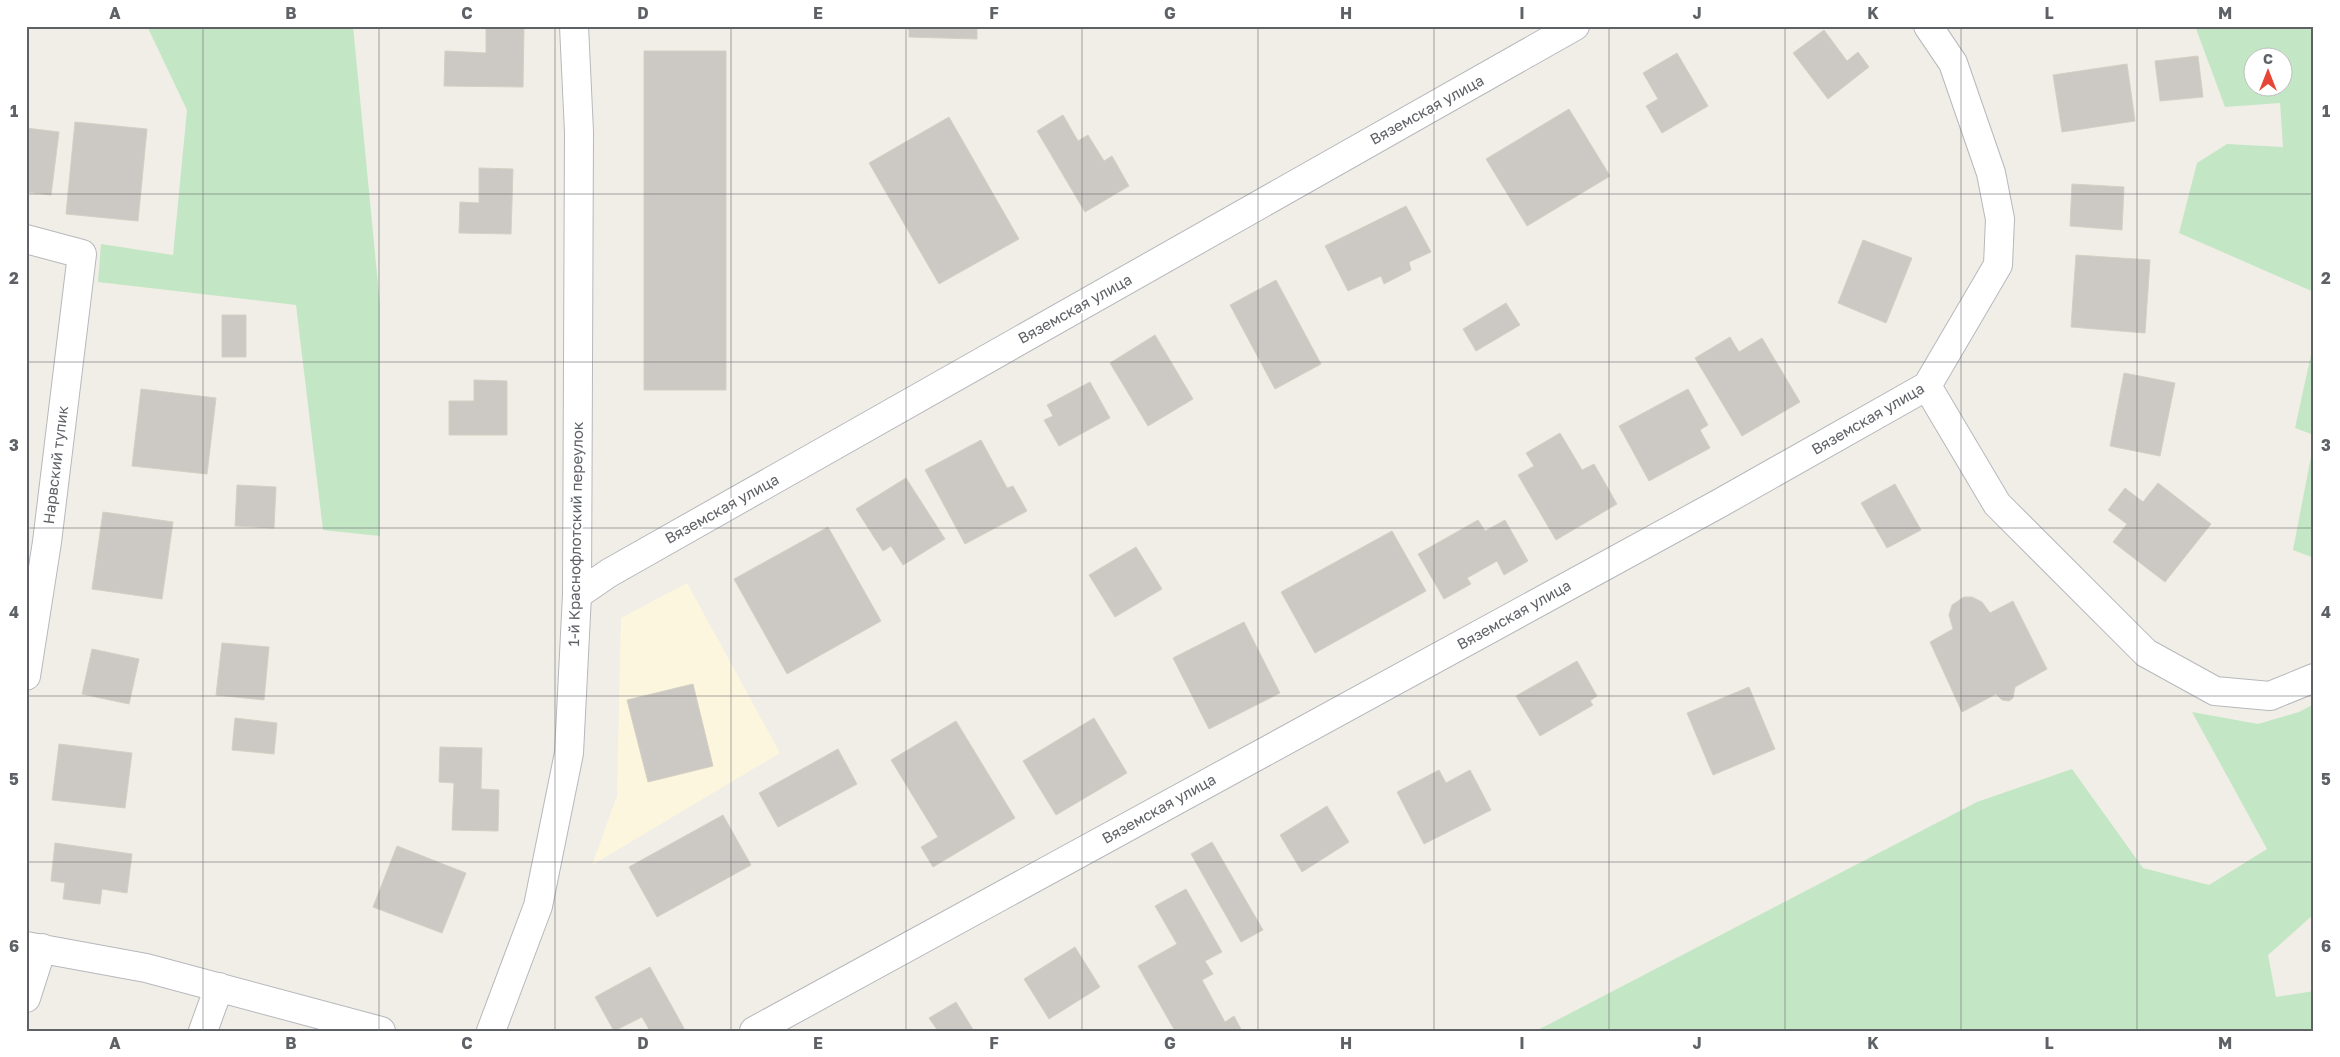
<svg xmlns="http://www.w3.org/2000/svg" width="2340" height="1057" viewBox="0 0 2340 1057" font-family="'Golos Text',sans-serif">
<rect width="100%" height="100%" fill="#f0eee6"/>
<path fill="#fdf6de" d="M687,583L780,753L592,865L617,796L621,618Z"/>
<path fill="#c3e7c4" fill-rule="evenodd" d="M147,26H353L380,305V536L323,530L296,305L98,282L101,244L173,255L187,110Z
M2195,26H2314V292L2179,233L2197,163L2227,144L2283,147L2280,103L2225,107ZM2252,58H2282V88H2252Z
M2314,341V435L2295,428Z
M2314,441V558L2293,550Z
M2314,704V914L2268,955L2276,997L2314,991V1031H1536L1977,802L2072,769L2143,868L2209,885L2267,849L2192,712L2258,724L2299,712Z"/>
<path fill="#ccc8c3" stroke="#d4d0c4" d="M486,26H524L523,87L444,86L445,51L486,53Z
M903,26H977V39L909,37V30Z
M1824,30L1847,61L1858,52L1869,67L1828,99L1793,53Z
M644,51H726V390H644Z
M1677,53L1708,106L1662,133L1646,106L1658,99L1643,73Z
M2198,56L2203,97L2160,101L2155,61Z
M2127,64L2135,121L2062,132L2053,75Z
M1569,109L1610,176L1527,226L1486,159Z
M1063,115L1078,141L1088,135L1104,161L1112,156L1129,186L1085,212L1037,131Z
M949,117L1019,239L939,284L869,163Z
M75,122L147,129L138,221L66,214Z
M26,128L59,132L51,195L26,192Z
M479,168L513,169L511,234L459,233L460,202L479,203Z
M2072,184L2124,187L2122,230L2070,226Z
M1406,206L1431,252L1409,262L1411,270L1384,284L1381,276L1348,291L1325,246Z
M1863,240L1912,258L1886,323L1838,303Z
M2076,255L2150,260L2145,333L2071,327Z
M1276,280L1321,364L1275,389L1230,305Z
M1506,303L1520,325L1476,351L1463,329Z
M222,315H246V357H222Z
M1155,335L1193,399L1148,426L1110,363Z
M1730,337L1739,352L1762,338L1800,402L1742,436L1695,358Z
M2124,373L2175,383L2160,456L2110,446Z
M474,380L507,381V435H449V401H474Z
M1090,382L1110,418L1059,446L1044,420L1053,416L1047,405Z
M141,389L216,398L207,474L132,466Z
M1688,389L1708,425L1700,430L1710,448L1649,481L1619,426Z
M1560,433L1582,470L1594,464L1617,504L1556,540L1518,475L1534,466L1526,453Z
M981,440L1007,488L1013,486L1027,511L965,544L925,470Z
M906,478L945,539L903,565L891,546L883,551L856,509Z
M2158,483L2211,524L2165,582L2113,542L2127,524L2108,510L2125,488L2143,502Z
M1895,484L1921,530L1887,548L1861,503Z
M237,485L276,487L274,528L235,526Z
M103,512L173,522L162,599L92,589Z
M1478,520L1485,531L1505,520L1528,561L1504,575L1497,561L1467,578L1471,584L1444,599L1418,554Z
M828,527L881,621L787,674L734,579Z
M1392,531L1426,591L1315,653L1281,592Z
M1136,547L1162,589L1115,617L1089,575Z
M1972,597L1982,602L1990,613L2013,601L2047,669L2015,687L2013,698L2009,701L2002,700L1996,694L1962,712L1930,642L1953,629L1949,615L1952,605L1964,597Z
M1244,622L1280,693L1209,729L1173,658Z
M222,643L269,647L264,700L216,695Z
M92,649L139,659L129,704L82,694Z
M1577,661L1597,696L1590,701L1593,705L1540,736L1516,696Z
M693,684L713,766L648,782L627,700Z
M1749,687L1775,749L1713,775L1687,713Z
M235,718L277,723L274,754L232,750Z
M1094,718L1127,773L1056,815L1023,761Z
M956,721L1015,818L933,867L921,847L938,837L891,760Z
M59,744L132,753L125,808L52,800Z
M440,747L482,748L481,789L499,790L498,831L452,830L454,783L439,782Z
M838,749L857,784L778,827L759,793Z
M1439,770L1446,783L1470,770L1491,810L1424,844L1397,792Z
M1327,806L1349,842L1302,872L1280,835Z
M723,815L751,865L657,917L629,867Z
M1212,842L1263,930L1241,942L1191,854Z
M55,843L132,854L127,893L102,889L100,904L63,899L65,883L51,881Z
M397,846L466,873L442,933L373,907Z
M1186,889L1222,952L1205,961L1213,974L1202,980L1225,1022L1234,1016L1242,1031H1175L1138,966L1177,944L1155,906Z
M1075,947L1100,987L1049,1019L1024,979Z
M650,967L685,1030L650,1031L642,1017L614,1031L595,997Z
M956,1002L974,1031H938L929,1018Z"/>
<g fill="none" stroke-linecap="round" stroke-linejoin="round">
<defs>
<path id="minor" d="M26,239L82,254L47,542L26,676
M1927,386L1997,504L2146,653L2215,691L2270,696L2314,678
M577,595L609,573L1575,26
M26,946L146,968L381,1031
M26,998L42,948
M203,1031L219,987
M491,1031L538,906L569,753L577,595L579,132L574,26
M754,1031L1720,503L1927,386L1998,265L2000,219L1991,173L1953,63L1928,26"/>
</defs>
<use href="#minor" stroke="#b6b8bc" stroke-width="30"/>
<use href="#minor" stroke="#fff" stroke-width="28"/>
</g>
<path fill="none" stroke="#5e6166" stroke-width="1" stroke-opacity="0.55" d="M203,26V1031M379,26V1031M555,26V1031M731,26V1031M906,26V1031M1082,26V1031M1258,26V1031M1434,26V1031M1609,26V1031M1785,26V1031M1961,26V1031M2137,26V1031M26,194H2314M26,362H2314M26,528H2314M26,696H2314M26,862H2314"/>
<g text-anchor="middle" stroke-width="4" stroke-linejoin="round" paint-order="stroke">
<g font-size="15" fill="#5e6166" stroke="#fff">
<text transform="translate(1427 110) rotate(-29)" y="5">Вяземская улица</text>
<text transform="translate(1075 309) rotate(-29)" y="5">Вяземская улица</text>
<text transform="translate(1868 419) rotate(-30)" y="5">Вяземская улица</text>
<text transform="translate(56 465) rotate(-83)" y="5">Нарвский тупик</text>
<text transform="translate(722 509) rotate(-29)" y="5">Вяземская улица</text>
<text transform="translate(576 534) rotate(-89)" y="5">1-й Краснофлотский переулок</text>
<text transform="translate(1514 615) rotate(-29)" y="5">Вяземская улица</text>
<text transform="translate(1159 809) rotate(-29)" y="5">Вяземская улица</text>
</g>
</g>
<rect width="2340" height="1057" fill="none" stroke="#ffffff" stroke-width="55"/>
<g transform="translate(2268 72)"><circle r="24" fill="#ffffff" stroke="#bfc0c2"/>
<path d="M0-4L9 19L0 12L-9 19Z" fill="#e74535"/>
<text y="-8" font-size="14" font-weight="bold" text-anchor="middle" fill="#5e6166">С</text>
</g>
<rect x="28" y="28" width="2284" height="1002" fill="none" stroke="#5e6166" stroke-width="2"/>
<g font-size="16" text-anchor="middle" font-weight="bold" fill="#5e6166">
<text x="115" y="19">A</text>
<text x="291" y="19">B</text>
<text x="467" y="19">C</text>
<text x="643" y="19">D</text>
<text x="818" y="19">E</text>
<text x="994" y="19">F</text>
<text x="1170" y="19">G</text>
<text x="1346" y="19">H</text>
<text x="1522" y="19">I</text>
<text x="1697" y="19">J</text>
<text x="1873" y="19">K</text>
<text x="2049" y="19">L</text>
<text x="2225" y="19">M</text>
<text x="14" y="117">1</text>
<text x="2326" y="117">1</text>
<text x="14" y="284">2</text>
<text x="2326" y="284">2</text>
<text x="14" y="451">3</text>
<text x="2326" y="451">3</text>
<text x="14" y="618">4</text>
<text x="2326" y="618">4</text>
<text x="14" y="785">5</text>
<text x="2326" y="785">5</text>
<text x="14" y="952">6</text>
<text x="2326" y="952">6</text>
<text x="115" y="1049">A</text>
<text x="291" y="1049">B</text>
<text x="467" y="1049">C</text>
<text x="643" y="1049">D</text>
<text x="818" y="1049">E</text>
<text x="994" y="1049">F</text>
<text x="1170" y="1049">G</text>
<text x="1346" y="1049">H</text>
<text x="1522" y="1049">I</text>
<text x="1697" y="1049">J</text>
<text x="1873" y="1049">K</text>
<text x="2049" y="1049">L</text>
<text x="2225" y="1049">M</text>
</g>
</svg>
